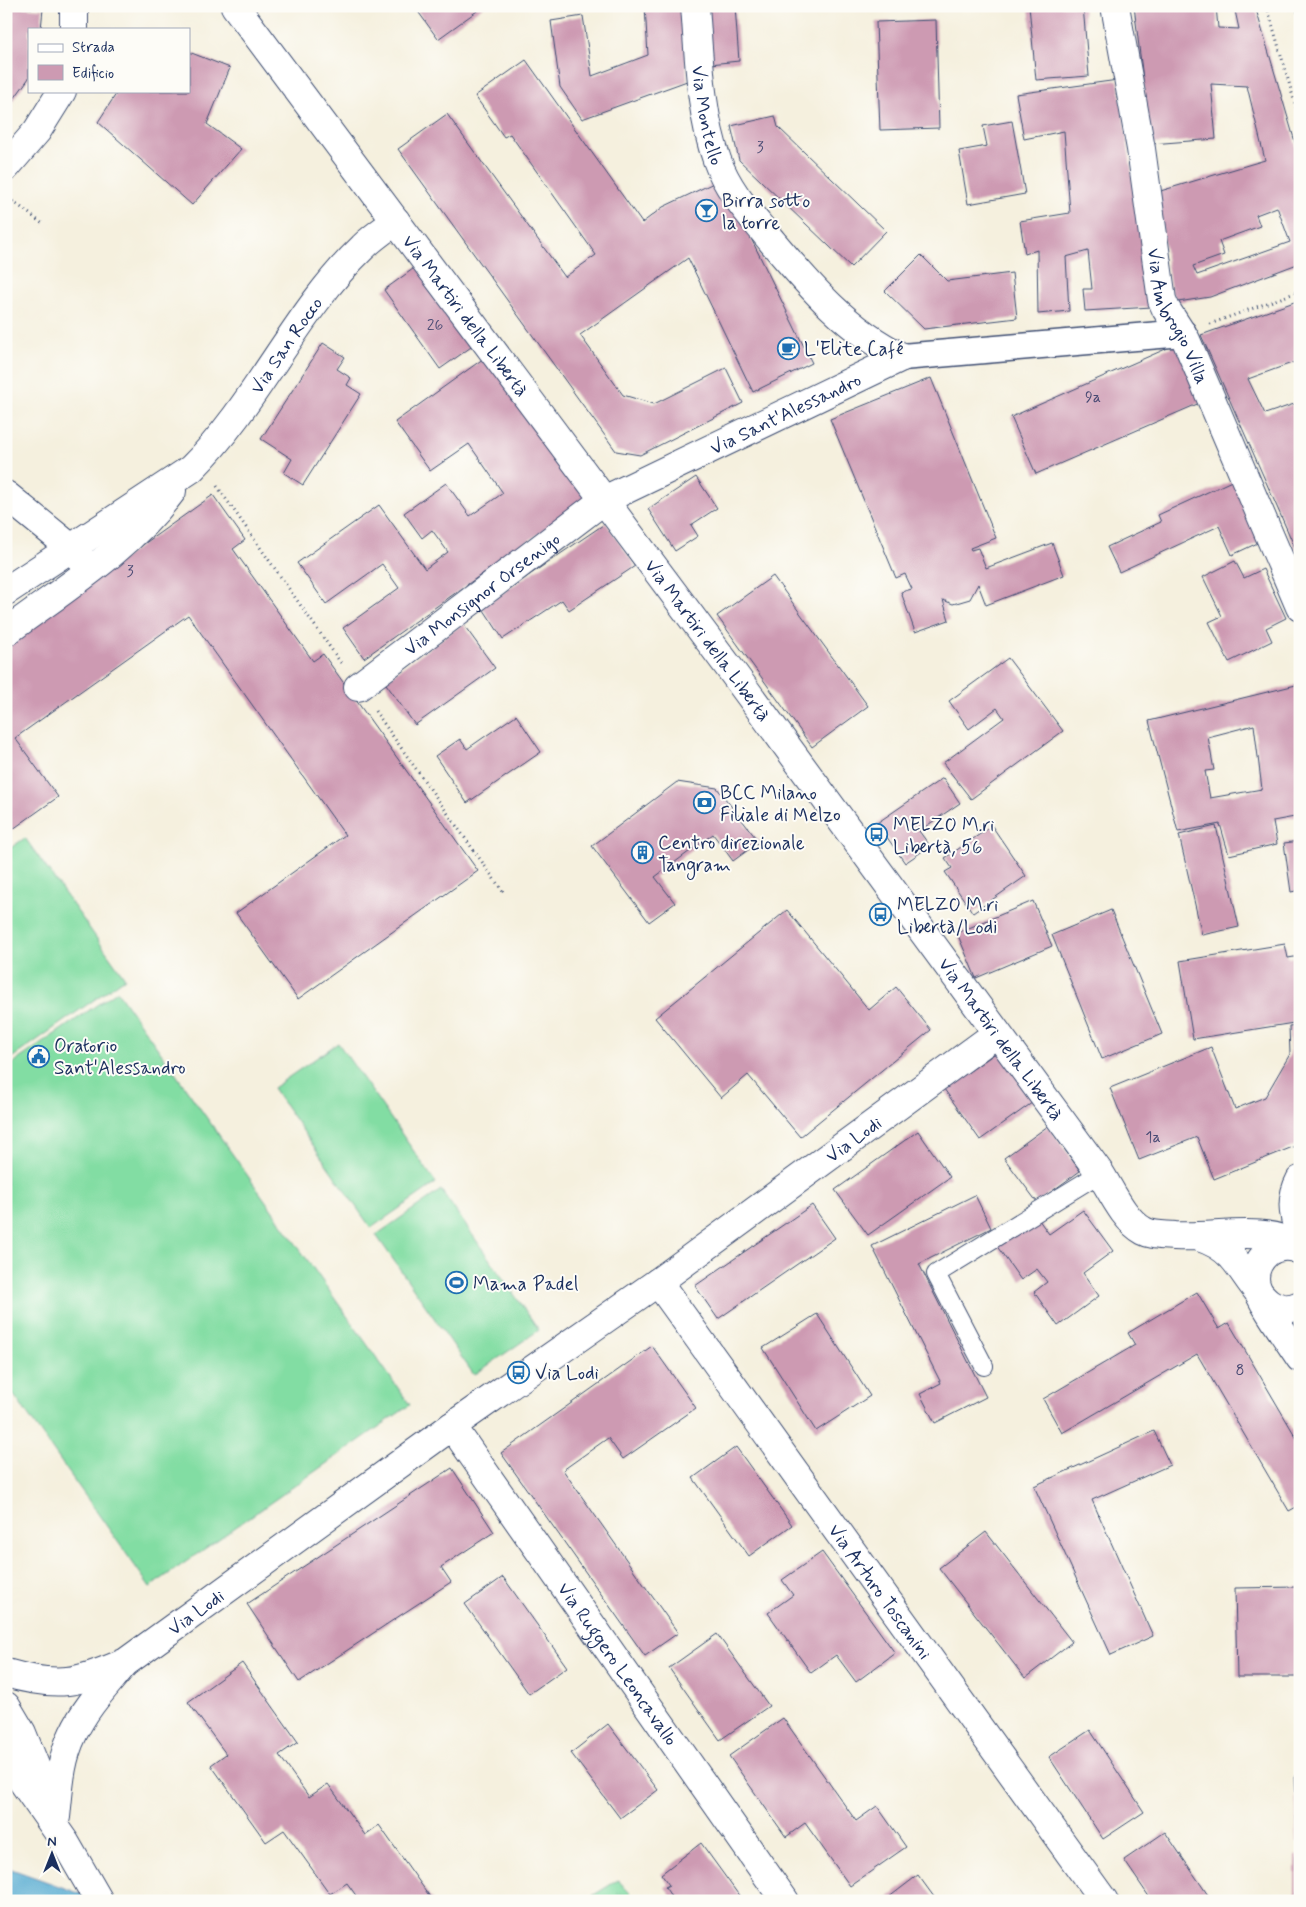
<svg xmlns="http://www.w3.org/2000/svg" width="1306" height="1907" viewBox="0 0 1306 1907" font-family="Mynerve,sans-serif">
<defs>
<pattern id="park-tufts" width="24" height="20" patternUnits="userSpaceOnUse" patternTransform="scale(1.25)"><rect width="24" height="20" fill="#82dda3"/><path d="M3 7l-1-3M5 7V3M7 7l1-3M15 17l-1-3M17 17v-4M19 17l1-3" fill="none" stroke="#70be8f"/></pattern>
</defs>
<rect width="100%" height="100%" fill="#fdfcf7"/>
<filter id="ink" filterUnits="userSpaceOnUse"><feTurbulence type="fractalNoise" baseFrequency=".02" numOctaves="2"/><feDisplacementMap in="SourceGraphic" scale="10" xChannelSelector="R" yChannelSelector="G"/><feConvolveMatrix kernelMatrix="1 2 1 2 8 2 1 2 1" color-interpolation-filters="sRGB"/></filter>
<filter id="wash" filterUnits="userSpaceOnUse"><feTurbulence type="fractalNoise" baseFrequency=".0096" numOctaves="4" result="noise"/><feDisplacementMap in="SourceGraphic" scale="20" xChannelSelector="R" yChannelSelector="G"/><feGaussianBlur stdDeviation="1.12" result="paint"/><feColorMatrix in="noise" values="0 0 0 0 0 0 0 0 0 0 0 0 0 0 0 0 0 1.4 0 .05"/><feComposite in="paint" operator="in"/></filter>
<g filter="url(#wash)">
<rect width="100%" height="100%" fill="#f5f0de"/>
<path fill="#82dda3" stroke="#4e8680" d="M25,838L125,978L6,1062V851Z
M117,991L410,1405L150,1587L6,1384V1068Z
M338,1043L436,1183L371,1228L273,1088Z
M441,1190L539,1330L474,1375L376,1235Z"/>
<path fill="url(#park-tufts)" stroke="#4e8680" d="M618,1880L637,1901H584Z"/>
<path fill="#55abd1" stroke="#386d98" d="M6,1867L101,1901H6Z"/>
<g id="blocks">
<path fill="#cd9ab2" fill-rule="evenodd" d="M6,6L43,9L41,29H29V78L6,110Z
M414,6H484L438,39Z
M645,6H684L687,81L582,119L560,87L551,21L583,16L592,76L648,55Z
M704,6H735L739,61L710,64Z
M1029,6H1083L1089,76L1036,80Z
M1134,6H1216L1218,28L1239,29L1234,6H1255L1300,159V263L1210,297L1178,302L1171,292L1157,192L1265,160L1247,86L1211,84L1216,139L1151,144ZM1277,207L1290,242L1197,275L1193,266L1224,255L1219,241L1260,226L1256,215Z
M1296,6H1300V23H1299Z
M936,20L939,128L880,130L876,22Z
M189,52L230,68L207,124L241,149L192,205L98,122L118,91H189Z
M526,60L642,223L663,207L722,179L812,363L753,392L688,258L580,335L623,395L654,404L726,368L743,403L640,455L616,451L398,149L447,114L565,277L596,255L510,134L504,137L475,96Z
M1118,80L1152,307L1085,311L1083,289H1092L1088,251L1066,257L1069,311L1038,314L1037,250L1025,254L1020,221L1070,213L1064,131L1024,139L1016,94Z
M775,116L778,127L886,231L851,267L739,160L731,126Z
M1012,121L1025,194L968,204L959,151L987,146L983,126Z
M921,255L947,281L1012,273L1017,318L924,329L885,291Z
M417,266L474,345L440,369L384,290Z
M1300,300V360L1248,379L1265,414L1300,402V559L1201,335Z
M323,343L345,357L337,369L351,378L347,385L361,394L303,485L284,473L292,459L261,439Z
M1177,344L1202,402L1036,474L1011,417Z
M487,356L589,498L364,658L343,628L399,588L382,564L326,604L297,563L379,505L425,569L448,552L432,530L422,538L404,513L446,483L470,516L503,493L469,444L430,471L395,422Z
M931,378L996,538L970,548L971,550L978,548L986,568L1052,543L1064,575L986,605L978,584L970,599L953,604L943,600L949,620L915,632L901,592L912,589L905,574L896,578L830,419Z
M696,477L717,508L691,525L698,536L675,551L648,509Z
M1236,479L1264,540L1232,555L1219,526L1119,572L1107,547L1161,522L1158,515Z
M213,495L245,540L233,549L313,661L323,654L478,871L298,999L236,913L345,835L188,615L15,738L58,797L6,834V642Z
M606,523L635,566L569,610L562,600L503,639L482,607Z
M1235,561L1244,578L1263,569L1286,618L1266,628L1272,641L1229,662L1209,622L1222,616L1203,577Z
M773,576L868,706L812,747L717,616Z
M463,624L495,668L415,725L384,681Z
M1008,658L1063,731L971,799L943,763L1004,718L997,708L969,729L949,701Z
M1300,684V816L1273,821L1277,844L1229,855L1220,824L1178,832L1149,721ZM1254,725L1262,789L1210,798L1205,771L1214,770L1208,737Z
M516,715L541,752L467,803L435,756L460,739L467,749Z
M943,778L960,803L919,831L930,846L905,863L877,823Z
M677,782L717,788L759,842L733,861L713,834L655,877L675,903L649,922L592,846Z
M992,826L1026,876L973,913L945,872L952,868L945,858Z
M1216,826L1239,927L1202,935L1179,835Z
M1300,841V890L1291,892L1284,843Z
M1033,901L1052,946L976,978L957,933Z
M787,910L869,1010L896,987L931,1030L800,1137L748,1075L721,1098L655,1018Z
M1111,910L1162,1034L1102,1059L1052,935Z
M1285,944L1288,958L1300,956V1022L1193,1039L1180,961Z
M1300,1025V1144L1214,1179L1197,1137L1139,1160L1110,1088L1211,1047L1235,1109L1265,1097L1290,1054L1289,1026Z
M1000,1050L1036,1100L980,1140L944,1089Z
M1048,1126L1080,1171L1037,1202L1004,1158Z
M918,1131L950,1177L868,1235L835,1190Z
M975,1195L991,1228L919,1264L986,1397L935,1423L920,1394L941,1383L872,1246Z
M812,1205L835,1238L718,1319L695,1286Z
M1083,1210L1113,1251L1083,1273L1099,1296L1058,1326L1034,1292L1047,1282L1037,1269L1021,1280L996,1245L1036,1216L1049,1234Z
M1197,1292L1219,1329L1229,1323L1300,1444V1505L1289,1511L1197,1354L1062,1433L1043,1399L1135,1345L1128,1333Z
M817,1314L870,1396L816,1431L763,1348Z
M652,1346L696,1408L623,1459L608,1438L563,1470L678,1633L645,1656L501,1453Z
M1154,1431L1170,1465L1092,1500L1153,1636L1111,1655L1034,1486Z
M736,1447L792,1525L749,1556L693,1478Z
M452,1468L494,1532L441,1567L451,1582L299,1682L247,1604Z
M986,1532L1072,1642L1025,1678L939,1568Z
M822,1552L895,1653L856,1682L836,1655L811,1673L768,1613L793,1595L782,1580Z
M503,1577L567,1667L529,1694L465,1604Z
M1299,1587L1300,1677H1237L1235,1588Z
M717,1634L769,1706L720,1740L669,1668Z
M242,1663L298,1742L279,1755L309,1797L328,1784L365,1835L379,1825L433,1901H360L347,1883L330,1894L284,1830L266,1842L211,1765L226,1754L188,1702Z
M783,1718L856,1821L877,1806L906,1847L850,1886L805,1823L786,1837L729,1756Z
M608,1724L658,1790L620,1818L571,1753Z
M1090,1730L1144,1812L1103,1839L1049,1757Z
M1295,1776H1300V1842H1297Z
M1165,1832L1212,1901H1152L1124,1860Z
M701,1843L743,1901H674L665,1887L669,1885L661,1874Z
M1300,1855V1901H1295V1856Z
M918,1875L937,1901H884Z"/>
</g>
</g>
<g filter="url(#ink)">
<use href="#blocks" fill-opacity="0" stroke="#3c4c71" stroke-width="1"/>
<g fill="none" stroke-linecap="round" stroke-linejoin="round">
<defs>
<path id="service" d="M984,1366L936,1274L1100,1173"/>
<path id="pedestrian" d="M902,357L1183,333"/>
<g id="minor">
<path d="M74,6V29"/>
<path id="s1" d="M235,6L728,666L1100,1173C1112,1192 1124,1220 1144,1231C1153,1236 1165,1235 1175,1236C1215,1239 1264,1224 1300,1247"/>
<path id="s2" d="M695,6C699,56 700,113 717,160C728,191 750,214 770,239C808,284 847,331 902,357"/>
<path id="s3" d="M1115,6L1141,149L1162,300L1166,309L1186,340L1300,607"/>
<path d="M6,167L37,131L62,91"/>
<path d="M6,495L70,547L81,559"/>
<path id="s4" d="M6,591L191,469C258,403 295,312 363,247C373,237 385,229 396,221"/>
<path d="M6,632C65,588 128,550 172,491"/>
<path id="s5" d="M358,687L604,500L902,357"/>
<path d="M1300,1180C1291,1197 1292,1215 1300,1233"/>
<path d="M1199,1237C1212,1241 1223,1247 1232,1257C1251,1277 1266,1321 1300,1305"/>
<path d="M1300,1250C1289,1245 1277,1246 1267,1253C1258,1261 1253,1273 1256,1285C1260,1301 1289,1341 1300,1358"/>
<path id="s6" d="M658,1282L1104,1901"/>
<path id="s7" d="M452,1426L785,1901"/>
<path id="s8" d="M6,1673C58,1688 78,1683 126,1662L452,1426L658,1282L996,1034"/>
<path d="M56,1817C59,1789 60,1760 73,1734C85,1708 105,1687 123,1665"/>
</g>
<path id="primary" d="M6,1706L22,1733L49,1800
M6,1758L65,1842L99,1901"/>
</defs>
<use href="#service" stroke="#3c4c71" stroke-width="20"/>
<use href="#pedestrian" stroke="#3c4c71" stroke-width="29"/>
<use href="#minor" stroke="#3c4c71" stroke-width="30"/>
<use href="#primary" stroke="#3c4c71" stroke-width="30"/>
<path stroke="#3c4c71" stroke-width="3" stroke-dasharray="1 4" stroke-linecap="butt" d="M1267,6L1300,121
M9,198L44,225
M1210,324L1300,291
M217,486L341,663
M375,711L504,893"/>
<use href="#service" stroke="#fff" stroke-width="18"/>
<use href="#pedestrian" stroke="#fff" stroke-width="26"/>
<use href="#minor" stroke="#fff" stroke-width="28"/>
<use href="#primary" stroke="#fff" stroke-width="28"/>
</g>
</g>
<defs>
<symbol id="bar-ring" viewBox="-11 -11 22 22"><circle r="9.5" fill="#fdfcf7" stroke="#1f6fb2" stroke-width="1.5"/><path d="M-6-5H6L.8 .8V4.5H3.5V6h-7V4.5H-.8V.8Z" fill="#1f6fb2"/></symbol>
<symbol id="cafe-ring" viewBox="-11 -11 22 22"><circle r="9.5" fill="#fdfcf7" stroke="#1f6fb2" stroke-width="1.5"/><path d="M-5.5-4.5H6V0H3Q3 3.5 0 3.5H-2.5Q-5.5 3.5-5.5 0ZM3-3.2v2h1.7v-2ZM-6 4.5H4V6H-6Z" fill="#1f6fb2"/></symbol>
<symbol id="bank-ring" viewBox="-11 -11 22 22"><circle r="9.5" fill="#fdfcf7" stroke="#1f6fb2" stroke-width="1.5"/><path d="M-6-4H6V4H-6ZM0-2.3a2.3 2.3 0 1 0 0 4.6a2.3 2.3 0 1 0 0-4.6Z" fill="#1f6fb2"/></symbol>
<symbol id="bus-ring" viewBox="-11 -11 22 22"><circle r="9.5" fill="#fdfcf7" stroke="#1f6fb2" stroke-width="1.5"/><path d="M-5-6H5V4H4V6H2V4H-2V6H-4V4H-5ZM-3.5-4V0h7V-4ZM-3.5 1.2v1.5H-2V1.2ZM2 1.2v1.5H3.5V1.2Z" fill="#1f6fb2"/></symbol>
<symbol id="building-ring" viewBox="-11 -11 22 22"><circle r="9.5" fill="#fdfcf7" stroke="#1f6fb2" stroke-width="1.5"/><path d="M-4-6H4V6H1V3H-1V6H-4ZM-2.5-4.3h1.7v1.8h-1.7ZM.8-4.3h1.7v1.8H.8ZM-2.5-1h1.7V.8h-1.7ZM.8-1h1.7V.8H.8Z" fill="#1f6fb2"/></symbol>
<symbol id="civic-ring" viewBox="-11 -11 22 22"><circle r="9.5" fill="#fdfcf7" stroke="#1f6fb2" stroke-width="1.5"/><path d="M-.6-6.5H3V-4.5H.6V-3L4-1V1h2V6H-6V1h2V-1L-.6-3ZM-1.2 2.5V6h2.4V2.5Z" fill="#1f6fb2"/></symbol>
<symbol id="stadium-ring" viewBox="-11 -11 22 22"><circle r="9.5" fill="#fdfcf7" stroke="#1f6fb2" stroke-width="1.5"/><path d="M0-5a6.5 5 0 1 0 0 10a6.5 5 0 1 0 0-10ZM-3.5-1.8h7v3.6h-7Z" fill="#1f6fb2"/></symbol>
</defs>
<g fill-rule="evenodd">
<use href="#bar-ring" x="694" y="198" width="25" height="25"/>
<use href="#cafe-ring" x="776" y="336" width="25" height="25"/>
<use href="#bank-ring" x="692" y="790" width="25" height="25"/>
<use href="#bus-ring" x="864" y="822" width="25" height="25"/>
<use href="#building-ring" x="630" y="840" width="25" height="25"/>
<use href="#bus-ring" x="868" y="902" width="25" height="25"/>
<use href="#civic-ring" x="26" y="1044" width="25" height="25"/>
<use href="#stadium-ring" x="444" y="1270" width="25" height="25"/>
<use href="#bus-ring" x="506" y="1360" width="25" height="25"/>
</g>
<g text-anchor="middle" stroke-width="4" stroke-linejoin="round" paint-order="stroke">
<g font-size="16" fill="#484a73">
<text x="760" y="152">3</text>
<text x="435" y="330">26</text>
<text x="1093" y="402">9a</text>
<text x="130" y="576">3</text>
<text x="1153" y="1142">1a</text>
<text x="1240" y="1375">8</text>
</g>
<g font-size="19" fill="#1b2f5e" stroke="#fdfcf7">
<text dy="7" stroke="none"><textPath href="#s2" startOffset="110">Via Montello</textPath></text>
<text dy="7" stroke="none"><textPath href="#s3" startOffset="318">Via Ambrogio Villa</textPath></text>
<text dy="7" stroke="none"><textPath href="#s1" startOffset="386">Via Martiri della Libertà</textPath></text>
<text dy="7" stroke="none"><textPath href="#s4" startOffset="378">Via San Rocco</textPath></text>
<text dy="7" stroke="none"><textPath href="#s5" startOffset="510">Via Sant'Alessandro</textPath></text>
<text dy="7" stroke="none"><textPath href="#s5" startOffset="155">Via Monsignor Orsenigo</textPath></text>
<text dy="7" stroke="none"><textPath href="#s1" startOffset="791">Via Martiri della Libertà</textPath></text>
<text dy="7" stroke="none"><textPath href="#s1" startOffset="1286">Via Martiri della Libertà</textPath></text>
<text dy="7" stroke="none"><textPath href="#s8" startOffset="1020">Via Lodi</textPath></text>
<text dy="7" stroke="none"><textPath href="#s6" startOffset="381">Via Arturo Toscanini</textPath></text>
<text dy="7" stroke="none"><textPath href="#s8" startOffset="210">Via Lodi</textPath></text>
<text dy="7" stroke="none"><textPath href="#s7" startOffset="290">Via Ruggero Leoncavallo</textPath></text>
</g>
<g font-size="19" fill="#1b2f5e" stroke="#fdfcf7" text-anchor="start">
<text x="722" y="207">Birra sotto<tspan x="722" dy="22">la torre</tspan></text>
<text x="804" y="355">L'Elite Café</text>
<text x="720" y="799">BCC Milano<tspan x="720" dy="22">Filiale di Melzo</tspan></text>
<text x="893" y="831">MELZO M.ri<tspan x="893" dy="22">Libertà, 56</tspan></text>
<text x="658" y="849">Centro direzionale<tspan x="658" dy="22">Tangram</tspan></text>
<text x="897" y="911">MELZO M.ri<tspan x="897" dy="22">Libertà/Lodi</tspan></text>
<text x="54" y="1052">Oratorio<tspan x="54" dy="22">Sant'Alessandro</tspan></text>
<text x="473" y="1290">Mama Padel</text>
<text x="535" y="1379">Via Lodi</text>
</g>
</g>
<rect width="1306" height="1907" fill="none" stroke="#fdfcf7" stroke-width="25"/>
<rect x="28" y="28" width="162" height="65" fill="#fdfcf7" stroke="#a3aaba"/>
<rect x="38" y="44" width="25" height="8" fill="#ffffff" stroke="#a3aaba"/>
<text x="72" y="52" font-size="15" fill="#1b2f5e">Strada</text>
<rect x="38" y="65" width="25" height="15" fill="#cd9ab2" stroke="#a3aaba"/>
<text x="72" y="78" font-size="15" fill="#1b2f5e">Edificio</text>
<g transform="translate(52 1854)" stroke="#fdfcf7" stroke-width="4" paint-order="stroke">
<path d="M0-4L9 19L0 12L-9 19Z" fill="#1b2f5e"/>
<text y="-8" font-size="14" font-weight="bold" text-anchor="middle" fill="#1b2f5e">N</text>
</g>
</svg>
